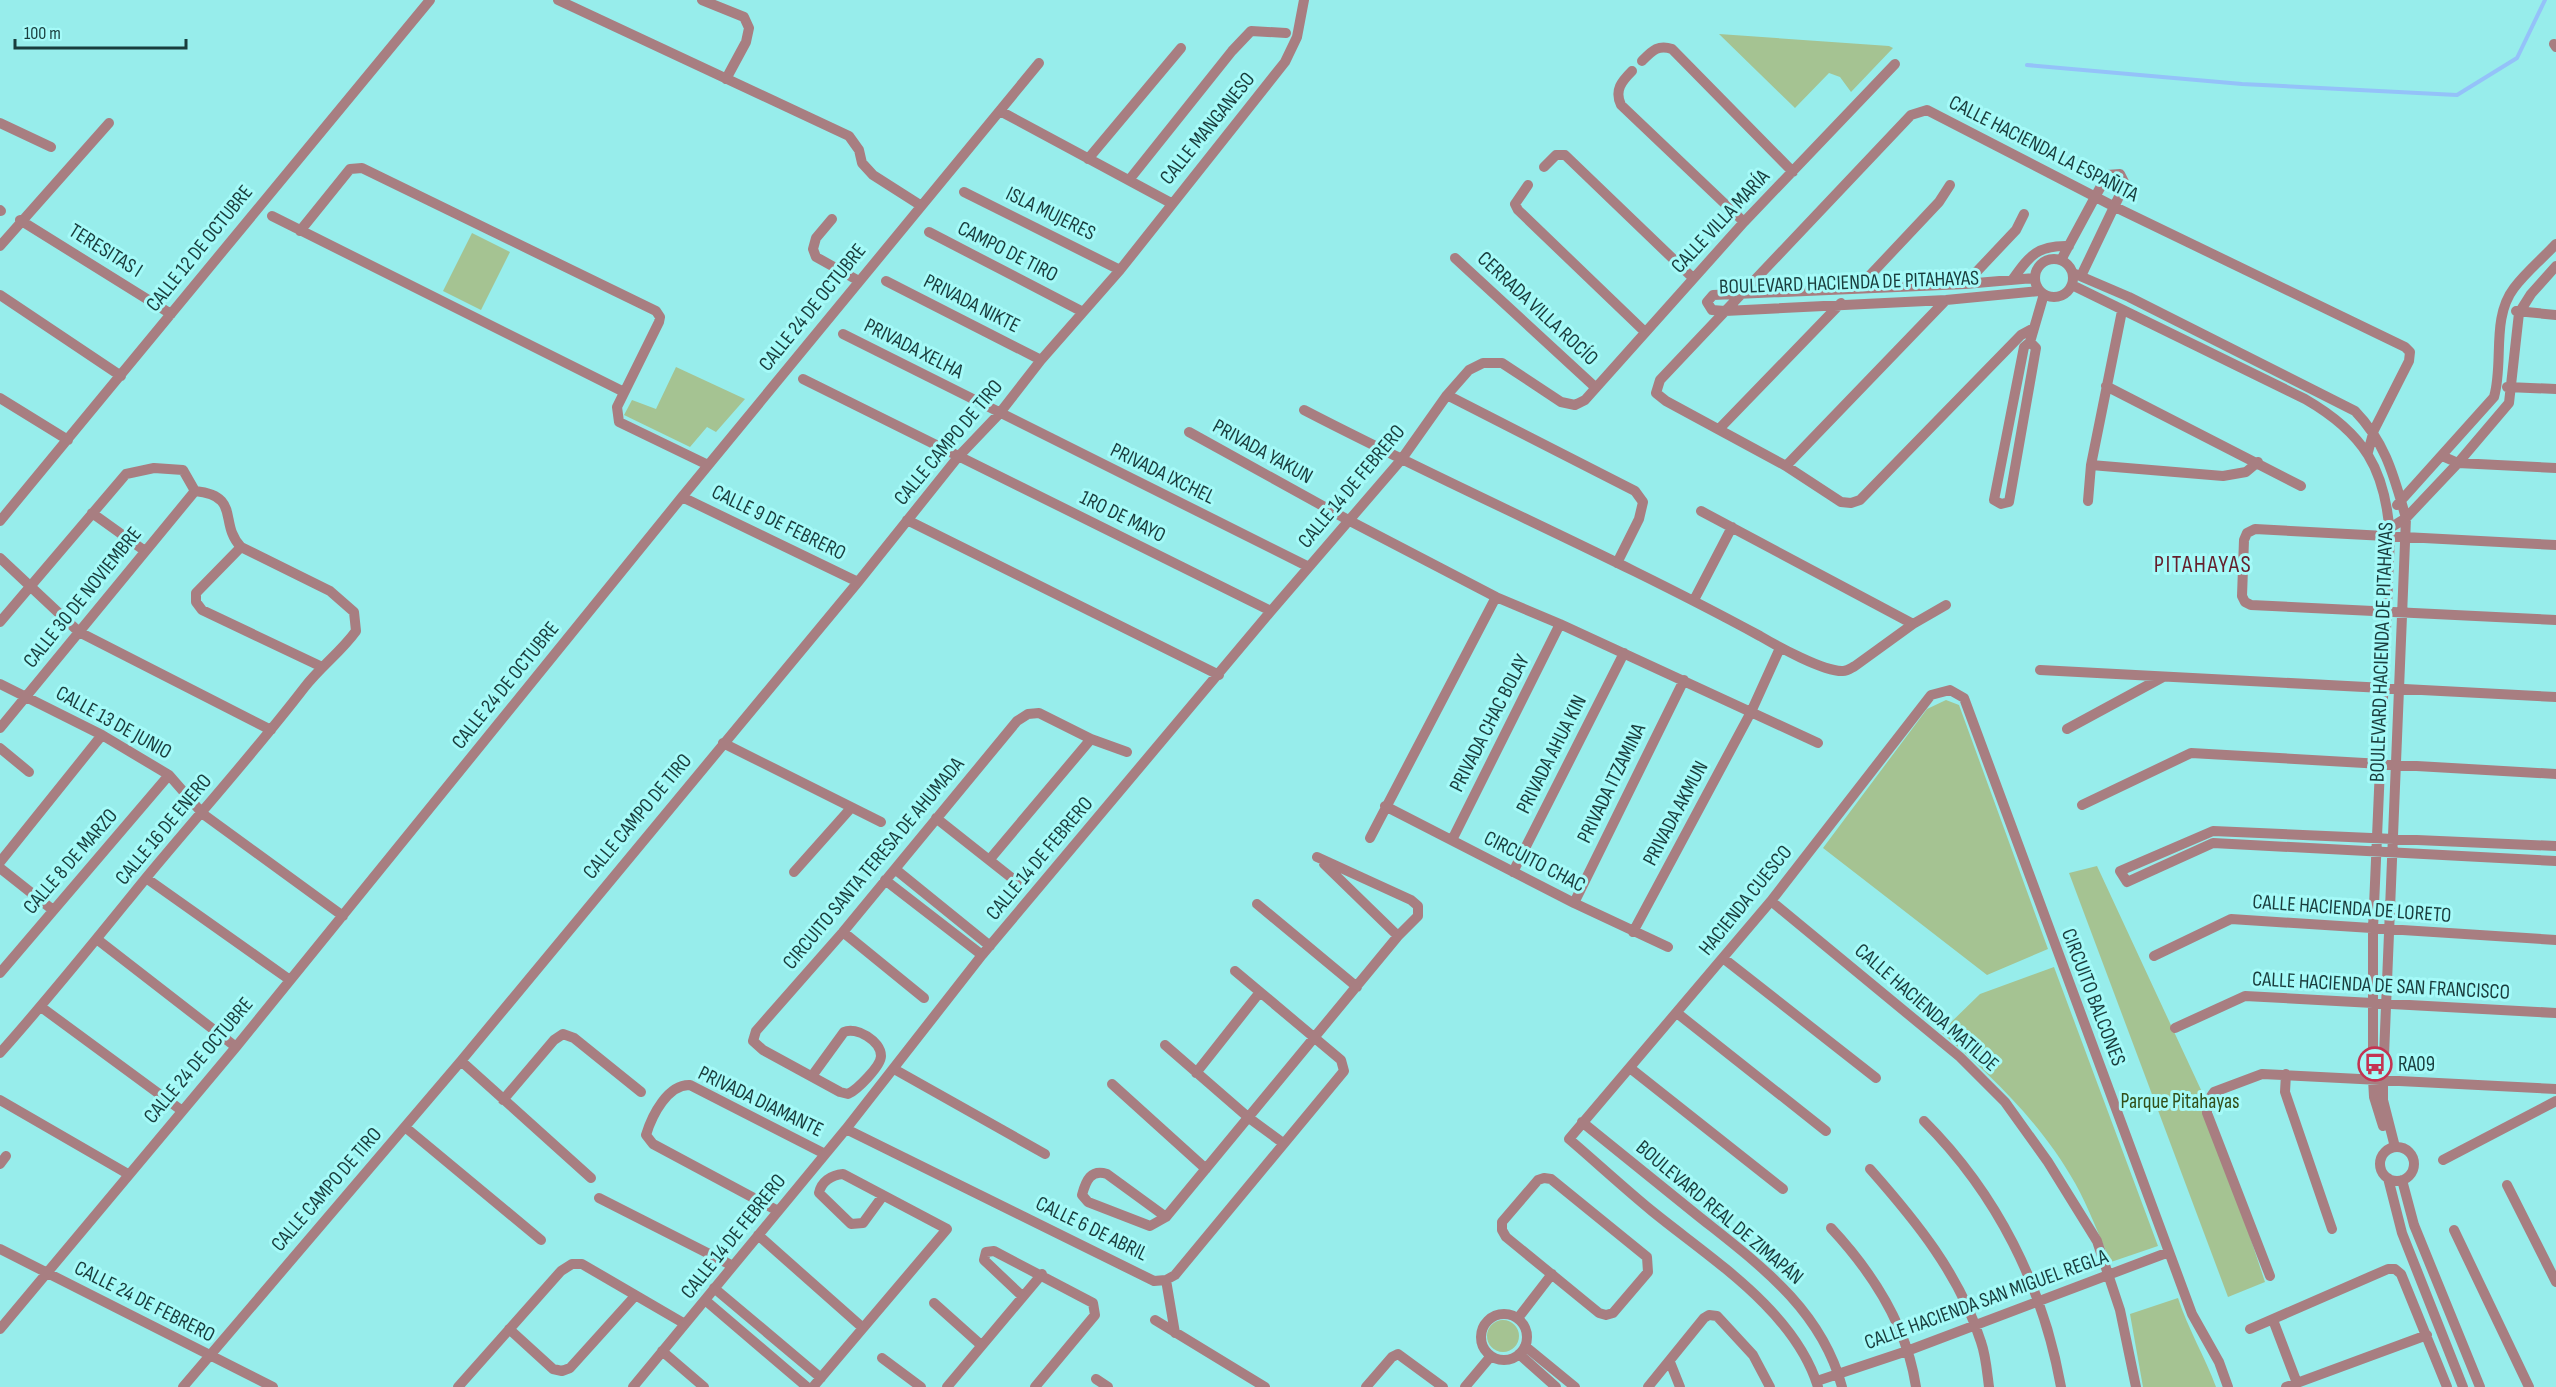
<svg xmlns="http://www.w3.org/2000/svg" width="2556" height="1387" viewBox="0 0 2556 1387" font-family="'Sofia Sans Condensed',sans-serif">
<rect width="100%" height="100%" fill="#97edeb"/>
<path fill="#a5c392" d="M1719,34L1889,46L1893,48L1851,92L1840,77L1829,73L1795,108Z
M472,233L510,252L481,310L443,291Z
M676,367L745,399L716,432L707,427L690,447L624,415L632,400L656,409Z
M1946,700L1959,705L2048,949L1987,975L1823,848L1927,709Z
M2097,866L2202,1092L2265,1282L2228,1297L2069,873Z
M2054,967L2158,1246L2111,1262C2099,1236 2089,1208 2075,1183C2042,1124 1991,1075 1941,1032L1980,994Z
M2178,1298C2188,1329 2205,1357 2216,1387H2143L2130,1314Z
M1487 1336a16 16 0 1 1 32 0a16 16 0 1 1-32 0Z"/>
<g fill="none" stroke-linecap="round" stroke-linejoin="round">
<path stroke="#94c2f9" stroke-width="4" d="M2027,65L2242,84L2457,95L2517,58L2545,0"/>
<path stroke="#a87e81" stroke-width="10" d="M558,0L849,136L859,150L862,163L873,175L920,205
M702,0L744,17L749,28L746,42L726,79
M2554,44L2556,47
M1642,61C1652,51 1658,44 1672,49L1793,172
M1632,71C1622,81 1614,90 1621,105L1744,222
M1000,111L1171,203
M0,123L51,147
M1088,159L1181,48
M1544,167L1556,155H1565L1693,278
M1129,180L1232,51L1251,31L1286,33
M1528,185L1515,204L1518,210L1645,332
M964,192L1120,270
M0,210L1,211
M272,216L624,392
M832,219L816,238L813,249L816,257L859,281
M20,220L171,314
M300,231L350,169L362,168L656,311L660,317L659,322L617,407L619,422L708,465
M929,232L1083,312
M0,246L109,123
M1455,258L1595,387
M2035 278a19 19 0 1 1 38 0a19 19 0 1 1-38 0Z
M2061,260L2107,175L2120,174L2125,184L2081,276
M2073,273L2129,297L2355,411C2386,443 2394,477 2406,518L2383,1080V1100L2395,1147
M2035,278L1965,284L1713,295L1707,302L1712,310L1725,311L1946,300L2040,291
M2013,279C2030,255 2038,245 2069,246
M886,281L1041,360
M1965,284L2016,230L2024,214
M2072,285L2305,399C2364,433 2386,469 2390,537L2373,929V1079L2374,1097L2383,1126
M1858,288L1939,202L1950,185
M0,295L121,376
M2516,311L2556,315
M2034,328L2021,335L1860,500L1851,503L1841,502L1786,466L1666,401L1656,393L1660,380L1911,115L1927,110L2113,206L2405,347L2410,352L2409,361L2374,430L2368,452
M843,334L1309,567
M2030,342L2036,348L2009,502L2001,504L1994,500L2024,347L2030,342L2044,294
M803,379L1271,611
M2106,386L2301,486
M2507,387L2556,389
M1447,395L1635,491L1643,502L1639,519L1617,563
M0,398L68,440
M1304,410C1454,488 1611,555 1760,636C1777,646 1824,672 1843,671C1848,671 1851,668 1855,666L1913,624L1946,605
M1719,429L1841,303
M1189,432L1350,521L1496,597L1560,624L1818,743
M2442,456L2458,463L2556,468
M2091,465L2223,476L2246,472L2258,462
M1786,466L1946,300
M682,497L858,582
M2088,501L2091,465L2122,311
M2397,505L2494,397C2504,363 2491,318 2514,288C2526,272 2542,259 2556,244
M1701,511L1913,624
M92,513L145,551
M907,520L1219,675
M0,521L430,0
M2390,528L2406,518L2458,463L2509,403L2519,313L2531,294L2556,266
M2556,545L2255,529L2247,533L2244,540L2242,596L2245,602L2251,605L2556,620
M241,547L196,593V602L202,610L320,666
M0,558L79,632L271,730
M1694,600L1732,527
M0,622L126,474L154,468L183,470L195,491
M2040,670L2556,697
M0,684L102,735L169,775L203,814L343,916
M0,728L195,491
M2067,729L2163,677
M723,743L881,822
M0,748L29,772
M2082,805L2191,753L2556,774
M1385,806L1574,903L1668,947
M936,818L1017,882
M1370,838L1496,597
M1452,840L1560,624
M2556,846L2213,831L2120,871L2127,882L2213,843L2556,861
M990,859L1091,739
M0,862L102,735
M1324,864L1398,936
M0,868L53,910
M895,869L990,946
M794,872L851,808
M1513,872L1624,653
M146,878L290,980
M885,880L982,955
M1771,901L1960,1057L2005,1102L2048,1162L2097,1241L2120,1310L2136,1387
M1574,903L1684,680
M1257,904L1357,987
M843,932L924,998
M1633,932L1751,712L1780,648
M98,940L236,1047
M2154,956L2231,919L2556,940
M1723,958L1876,1078
M0,973L169,775
M41,1007L181,1110
M1677,1013L1826,1131
M2175,1028L2245,996L2556,1013
M1165,1045L1249,1118L1283,1143
M0,1053C51,996 98,937 146,878C199,814 254,753 304,688C320,667 341,652 356,631L354,612L330,591L241,547C218,523 242,496 195,491
M461,1061L591,1178
M1630,1068L1783,1189
M894,1069L1045,1154
M1196,1073L1260,992
M2286,1074L2285,1092L2332,1229
M812,1076L844,1032C856,1026 881,1041 881,1056C881,1066 857,1090 848,1094L840,1092L763,1050L753,1041L756,1031L843,932L1017,721L1028,714L1039,713L1091,739L1127,752
M1112,1084L1206,1169
M0,1100L128,1174
M503,1100L554,1040L563,1034L574,1038L641,1092
M1924,1121C1997,1194 2043,1286 2061,1387
M1582,1122C1620,1153 1659,1184 1697,1215C1757,1263 1821,1308 1842,1387
M405,1127L541,1240
M846,1129L1154,1281L1166,1280L1175,1275L1344,1071L1341,1060L1235,971
M2380 1164a17 17 0 1 1 34 0a17 17 0 1 1-34 0Z
M2443,1160L2556,1101
M0,1164L6,1156
M1870,1169C1916,1221 1960,1275 1981,1342C1986,1356 1987,1372 1989,1387
M1544,1178L1551,1179L1647,1257L1648,1272L1613,1313L1606,1315L1599,1313L1506,1237L1502,1230V1222L1538,1180Z
M2388,1178L2402,1233L2463,1387
M2402,1180L2414,1225L2480,1387
M2507,1185L2556,1282
M599,1198L733,1266
M778,1211L653,1144L646,1135C652,1115 668,1084 690,1085L825,1154
M1166,1217L1107,1174C1091,1169 1086,1180 1082,1195L1088,1202L1150,1226L1166,1217L1398,936L1418,916V906L1411,900L1317,857
M1831,1228C1872,1272 1907,1327 1916,1387
M2454,1230L2529,1387
M758,1235L863,1328
M0,1249L273,1387
M2270,1276L2207,1113V1102L2214,1092L2262,1074L2556,1089
M1166,1280L1175,1333
M714,1288L821,1378
M1022,1296L984,1260L986,1252L994,1251L1093,1303L1095,1315L1035,1387
M705,1300L807,1387
M934,1303L981,1345
M1481 1337a23 23 0 1 1 46 0a23 23 0 1 1-46 0Z
M1518,1318L1552,1274
M1155,1320L1265,1387
M2273,1320L2297,1383
M0,1329L236,1047L682,497L1039,63
M509,1329L553,1369L562,1371L570,1368L635,1296
M2250,1329L2388,1269H2395L2401,1274L2447,1387
M1525,1346L1575,1387
M662,1351L704,1387
M1519,1354L1556,1387
M882,1358L921,1387
M1670,1362L1680,1387
M1096,1379L1108,1387
M1817,1381L1907,1351L2169,1252
M183,1387L461,1061L858,582L958,457L999,414L1041,360L1120,270L1285,62L1297,37L1304,0
M458,1387L561,1271L572,1264H582L685,1324
M633,1387L846,1129L982,955L1271,611L1401,460L1447,395L1469,370L1483,363H1502L1561,402L1575,405L1585,400L1744,222L1895,64
M813,1387L947,1229L843,1174C831,1175 821,1182 819,1193L851,1224L863,1223L882,1197
M947,1387L1042,1274
M1366,1387L1392,1357L1398,1354L1443,1387
M1465,1387L1491,1356
M1648,1387L1704,1318L1709,1315L1717,1316L1753,1355L1770,1387
M1818,1387C1795,1311 1711,1259 1652,1211C1624,1188 1597,1163 1569,1139L1771,901L1931,695L1950,690L1964,698L2192,1314L2219,1362L2228,1387
M2286,1387L2427,1335"/>
</g>
<defs>
<symbol id="bus-ring" viewBox="-11 -11 22 22"><circle r="9.5" fill="#a5faf8" stroke="#c43452" stroke-width="1.5"/><path d="M-5-6H5V4H4V6H2V4H-2V6H-4V4H-5ZM-3.5-4V0h7V-4ZM-3.5 1.2v1.5H-2V1.2ZM2 1.2v1.5H3.5V1.2Z" fill="#c43452"/></symbol>
</defs>
<g fill-rule="evenodd">
<use href="#bus-ring" x="2356" y="1045" width="38" height="38"/>
</g>
<g text-anchor="middle" stroke-width="6" stroke-linejoin="round" paint-order="stroke">
<g font-size="21" fill="#193d3d" stroke="#a5faf8">
<text transform="translate(1207 128) rotate(-51)" y="7">CALLE MANGANESO</text>
<text transform="translate(2044 148) rotate(27)" y="7">CALLE HACIENDA LA ESPAÑITA</text>
<text transform="translate(1051 213) rotate(26)" y="7">ISLA MUJERES</text>
<text transform="translate(1720 221) rotate(-47)" y="7">CALLE VILLA MARÍA</text>
<text transform="translate(199 248) rotate(-51)" y="7">CALLE 12 DE OCTUBRE</text>
<text transform="translate(106 250) rotate(32)" y="7">TERESITAS I</text>
<text transform="translate(1008 251) rotate(27)" y="7">CAMPO DE TIRO</text>
<text transform="translate(1849 282) rotate(-2)" y="7">BOULEVARD HACIENDA DE PITAHAYAS</text>
<text transform="translate(972 303) rotate(27)" y="7">PRIVADA NIKTE</text>
<text transform="translate(812 307) rotate(-51)" y="7">CALLE 24 DE OCTUBRE</text>
<text transform="translate(1538 308) rotate(43)" y="7">CERRADA VILLA ROCÍO</text>
<text transform="translate(914 348) rotate(27)" y="7">PRIVADA XELHA</text>
<text transform="translate(948 442) rotate(-50)" y="7">CALLE CAMPO DE TIRO</text>
<text transform="translate(1263 451) rotate(29)" y="7">PRIVADA YAKUN</text>
<text transform="translate(1163 473) rotate(26)" y="7">PRIVADA IXCHEL</text>
<text transform="translate(1351 486) rotate(-50)" y="7">CALLE 14 DE FEBRERO</text>
<text transform="translate(1123 516) rotate(26)" y="7">1RO DE MAYO</text>
<text transform="translate(779 522) rotate(26)" y="7">CALLE 9 DE FEBRERO</text>
<text transform="translate(82 597) rotate(-51)" y="7">CALLE 30 DE NOVIEMBRE</text>
<text transform="translate(2381 652) rotate(-88)" y="7">BOULEVARD HACIENDA DE PITAHAYAS</text>
<text transform="translate(505 685) rotate(-51)" y="7">CALLE 24 DE OCTUBRE</text>
<text transform="translate(114 722) rotate(29)" y="7">CALLE 13 DE JUNIO</text>
<text transform="translate(1489 723) rotate(-63)" y="7">PRIVADA CHAC BOLAY</text>
<text transform="translate(1551 754) rotate(-63)" y="7">PRIVADA AHUA KIN</text>
<text transform="translate(1611 783) rotate(-64)" y="7">PRIVADA ITZAMINA</text>
<text transform="translate(1675 813) rotate(-62)" y="7">PRIVADA AKMUN</text>
<text transform="translate(637 816) rotate(-50)" y="7">CALLE CAMPO DE TIRO</text>
<text transform="translate(163 829) rotate(-50)" y="7">CALLE 16 DE ENERO</text>
<text transform="translate(1039 858) rotate(-50)" y="7">CALLE 14 DE FEBRERO</text>
<text transform="translate(70 861) rotate(-49)" y="7">CALLE 8 DE MARZO</text>
<text transform="translate(1535 861) rotate(27)" y="7">CIRCUITO CHAC</text>
<text transform="translate(873 863) rotate(-50)" y="7">CIRCUITO SANTA TERESA DE AHUMADA</text>
<text transform="translate(1745 900) rotate(-51)" y="7">HACIENDA CUESCO</text>
<text transform="translate(2352 908) rotate(4)" y="7">CALLE HACIENDA DE LORETO</text>
<text transform="translate(2381 985) rotate(3)" y="7">CALLE HACIENDA DE SAN FRANCISCO</text>
<text transform="translate(2094 997) rotate(69)" y="7">CIRCUITO BALCONES</text>
<text transform="translate(1927 1007) rotate(41)" y="7">CALLE HACIENDA MATILDE</text>
<text transform="translate(198 1060) rotate(-50)" y="7">CALLE 24 DE OCTUBRE</text>
<text transform="translate(761 1101) rotate(26)" y="7">PRIVADA DIAMANTE</text>
<text transform="translate(326 1189) rotate(-49)" y="7">CALLE CAMPO DE TIRO</text>
<text transform="translate(1720 1212) rotate(40)" y="7">BOULEVARD REAL DE ZIMAPÁN</text>
<text transform="translate(1092 1228) rotate(26)" y="7">CALLE 6 DE ABRIL</text>
<text transform="translate(733 1236) rotate(-51)" y="7">CALLE 14 DE FEBRERO</text>
<text transform="translate(1986 1299) rotate(-20)" y="7">CALLE HACIENDA SAN MIGUEL REGLA</text>
<text transform="translate(145 1301) rotate(27)" y="7">CALLE 24 DE FEBRERO</text>
</g>
<g font-size="21" fill="#193d3d" stroke="#a5faf8" text-anchor="start">
<text x="2398" y="1071">RA09</text>
</g>
<g font-size="21" fill="#324f1a" stroke="#a5faf8">
<text x="2180" y="1108">Parque Pitahayas</text>
</g>
<g font-size="24" letter-spacing="1.5" fill="#651f2c" stroke="#a5faf8">
<text x="2203" y="572">PITAHAYAS</text>
</g>
</g>
<path d="M15 39v9h171v-9" fill="none" stroke="#193d3d" stroke-width="3"/>
<text x="24" y="39" font-size="18" fill="#193d3d" stroke="#a5faf8" stroke-width="4.5" paint-order="stroke">100 m</text>
</svg>
